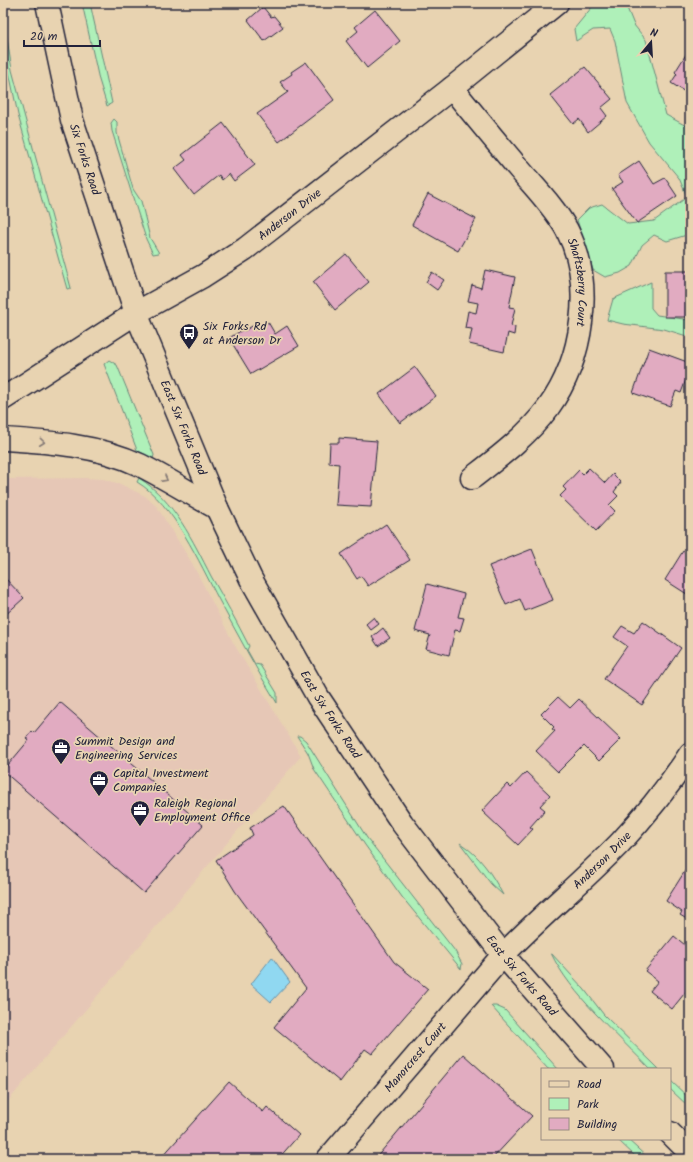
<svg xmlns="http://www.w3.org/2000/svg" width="693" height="1162" viewBox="0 0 693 1162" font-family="Kalam,sans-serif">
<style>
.built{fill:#e6c7b6}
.green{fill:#aff0b9;stroke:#68897a}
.water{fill:#90d8f1;stroke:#648fa8}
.building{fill:#e1abc1;stroke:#22223b}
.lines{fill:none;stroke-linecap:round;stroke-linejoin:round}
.minor-casing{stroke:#22223b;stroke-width:25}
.tertiary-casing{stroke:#22223b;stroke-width:25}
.primary-casing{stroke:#22223b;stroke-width:25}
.minor{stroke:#e8d3b1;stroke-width:22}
.tertiary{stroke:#e8d3b1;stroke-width:22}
.primary{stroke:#e8d3b1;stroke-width:22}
.oneway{stroke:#857a76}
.labels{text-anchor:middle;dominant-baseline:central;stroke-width:3.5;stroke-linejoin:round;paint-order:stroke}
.street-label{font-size:12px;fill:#22223b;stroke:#e8d3b1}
.poi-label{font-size:12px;fill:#22223b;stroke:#e8d3b1;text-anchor:start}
</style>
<rect width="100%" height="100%" fill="#e8d3b1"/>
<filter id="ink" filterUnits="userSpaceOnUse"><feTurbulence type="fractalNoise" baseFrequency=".025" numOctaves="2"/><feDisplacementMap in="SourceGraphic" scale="8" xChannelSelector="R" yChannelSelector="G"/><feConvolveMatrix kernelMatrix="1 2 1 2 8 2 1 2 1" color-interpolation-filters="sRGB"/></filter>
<g filter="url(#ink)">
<!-- built -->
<path class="built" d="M85,478L103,479L120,484L145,496L157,507L192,563L234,644L301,756L3,1107V479Z"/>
<!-- green -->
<path class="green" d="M3,3H5L6,32L12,70L71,288L67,289L18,115L3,43Z
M82,3H90L112,103L107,106L99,80Z
M600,3H625L634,25L646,40L666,115L690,128V234L667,241L654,235L642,245L632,266L620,273L605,277L593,270L577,220L589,208L602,204L628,224L654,221L687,197L679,178L649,142L627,103L615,41L610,29L593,30L576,41L574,29L592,7Z
M114,119L117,122V133L133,189L141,201L150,238L159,253L153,254L146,239L112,131L111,123Z
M651,282V308L657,315L690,320V337L664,329L623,324L607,320L613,299Z
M109,360L117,365L154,455L153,459L137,450L104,364Z
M139,478C174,500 193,541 211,576C224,599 237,622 249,646L247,650L255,664L260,665L277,693V703C256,669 238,635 219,600C199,562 174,504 137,482Z
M297,736H300L306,741L367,838L455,951L462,964L461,969L402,897L365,845L314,769L308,753Z
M460,843C480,856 492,874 503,895L491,884Z
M551,953L584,989L604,1015L659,1069H650C619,1036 570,994 551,953Z
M491,1006H496L505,1010L558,1069H548Z
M670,1080L690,1099V1108L670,1089Z
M617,1139H627L649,1159H638Z"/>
<!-- water -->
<path class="water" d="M272,957L290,982L271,1002L251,984Z"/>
<!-- building -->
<path class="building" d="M263,7L271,17L274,16L283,27L264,41L248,20Z
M375,10L400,41L367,68L346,41L358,31L355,27Z
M690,48V95L671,83L677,74L675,72Z
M306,62L334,100L279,142L257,114L288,92L280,82L292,74L291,72Z
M585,67L612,99L601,108L607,116L588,132L579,119L573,124L550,95Z
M223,123L255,165L234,181L229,174L222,180L219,175L194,195L174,169L186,160L182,155Z
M639,161L654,184L665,178L677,196L637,223L612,189L623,182L618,175Z
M428,194L476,219L458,251L412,225Z
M346,254L369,282L335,310L313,282Z
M485,270L515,277L509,307L515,308L511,326L515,327L514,335L508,333L504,352L469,344L472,329L465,328L468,311L476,313L478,303L468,301L472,285L481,288Z
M665,271H690V317H665Z
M432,272L444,280L437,290L426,282Z
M268,322L275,334L287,326L299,346L251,374L229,338L244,329V331L254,325L256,329Z
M649,348L690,363V369L681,393L676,391L670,406L633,393Z
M415,367L436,396L400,423L379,394Z
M339,438L377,441L371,507L336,505L339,464L329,463L330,443H339Z
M589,468L605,483L613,474L621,482L614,492L618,496L609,505L615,511L596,531L560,496L566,490L563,487L579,470L583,474Z
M386,524L410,560L368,586L361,576L357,579L341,554Z
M532,549L553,600L525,611L520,599L506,605L489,566Z
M690,550V596L665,580L683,551L688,554Z
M3,576L24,598L3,617Z
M427,584L464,594L458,617L464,618L460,631L455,630L449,655L426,649L430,635L415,631Z
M374,617L379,624L371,630L366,624Z
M643,621L681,648L642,705L604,679L627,646L614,637L622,626L634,633Z
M383,628L390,638L378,646L372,637Z
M558,697L570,708L579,699L621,739L599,761L584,746L558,772L536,751L555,731L552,729L554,727L541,714Z
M60,702L203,825L144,893L3,771L29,740L26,738L32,731L34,733Z
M526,772L550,795L540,806L545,810L530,827L533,829L518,845L482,811L507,784L511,788Z
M284,806L394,962L428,989L372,1054L365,1049L340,1082L274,1027L306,988L235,891L216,860L253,835L250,828Z
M690,863V921L680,915L682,912L666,901Z
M674,936L690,949V991L688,989L672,1009L650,991L658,981L645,971Z
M463,1054L532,1116L492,1159H375Z
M229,1082L263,1112L267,1107L299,1135L278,1159H160Z"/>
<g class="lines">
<!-- minor casing -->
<g class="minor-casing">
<g id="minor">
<path id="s1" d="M452,88C475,116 497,143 520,170C536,189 555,208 567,230C595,284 583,360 548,408C527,436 499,457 472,478"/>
<path id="s2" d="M136,313L203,276L245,249L452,88L557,3"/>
<path id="s3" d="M328,1159L503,955C541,916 582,882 620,843C646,815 669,786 690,754"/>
</g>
</g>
<!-- tertiary casing -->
<g class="tertiary-casing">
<path id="tertiary" d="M3,399L136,313
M3,439C49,442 98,445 140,465C166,478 191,494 217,508"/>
</g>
<!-- primary casing -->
<g class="primary-casing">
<g id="primary">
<path id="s4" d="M47,3L72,120L136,313L217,508L251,579L318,697L402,823L503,955L603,1069"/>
<path d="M670,1133L690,1153"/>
</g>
</g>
<!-- minor -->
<use href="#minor" class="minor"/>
<!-- tertiary -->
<use href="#tertiary" class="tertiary"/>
<!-- primary -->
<use href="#primary" class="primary"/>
</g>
<!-- one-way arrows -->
<defs><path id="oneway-chevron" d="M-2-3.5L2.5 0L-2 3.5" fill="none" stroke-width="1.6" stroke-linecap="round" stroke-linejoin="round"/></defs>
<g class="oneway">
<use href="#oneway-chevron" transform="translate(42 442) rotate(6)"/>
<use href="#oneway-chevron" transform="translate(165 479) rotate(29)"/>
</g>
</g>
<!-- icons -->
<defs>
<g id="bus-pin" transform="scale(1)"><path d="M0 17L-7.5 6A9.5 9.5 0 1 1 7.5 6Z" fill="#22223b" stroke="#e8d3b1"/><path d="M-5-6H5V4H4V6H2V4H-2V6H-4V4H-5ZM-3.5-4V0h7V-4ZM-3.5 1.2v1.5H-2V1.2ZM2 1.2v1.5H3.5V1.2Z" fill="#fff"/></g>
<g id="office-pin" transform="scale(1)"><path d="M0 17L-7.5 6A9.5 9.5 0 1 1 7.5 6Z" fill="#22223b" stroke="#e8d3b1"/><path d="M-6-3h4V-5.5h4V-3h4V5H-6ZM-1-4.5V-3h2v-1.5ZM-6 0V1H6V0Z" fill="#fff"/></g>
</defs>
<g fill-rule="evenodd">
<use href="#bus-pin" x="189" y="333"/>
<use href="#office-pin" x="61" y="748"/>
<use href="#office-pin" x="99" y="780"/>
<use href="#office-pin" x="140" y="810"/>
</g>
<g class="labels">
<!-- street labels -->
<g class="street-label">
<text stroke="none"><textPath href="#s4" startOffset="161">Six Forks Road</textPath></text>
<text stroke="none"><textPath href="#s2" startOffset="183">Anderson Drive</textPath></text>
<text stroke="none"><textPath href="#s1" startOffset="237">Shaftsberry Court</textPath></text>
<text stroke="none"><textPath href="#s4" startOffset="447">East Six Forks Road</textPath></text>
<text stroke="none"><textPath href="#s4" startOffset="770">East Six Forks Road</textPath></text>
<text stroke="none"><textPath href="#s3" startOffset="406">Anderson Drive</textPath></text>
<text stroke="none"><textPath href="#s4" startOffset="1094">East Six Forks Road</textPath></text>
<text stroke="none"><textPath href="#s3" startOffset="134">Manorcrest Court</textPath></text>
</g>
<!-- poi labels -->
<g class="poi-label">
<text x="203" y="326">Six Forks Rd<tspan x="203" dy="14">at Anderson Dr</tspan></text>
<text x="75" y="741">Summit Design and<tspan x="75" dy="14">Engineering Services</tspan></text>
<text x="113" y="773">Capital Investment<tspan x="113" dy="14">Companies</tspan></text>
<text x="154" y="803">Raleigh Regional<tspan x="154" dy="14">Employment Office</tspan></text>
</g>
</g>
<!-- margin -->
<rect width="693" height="1162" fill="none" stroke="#e8d3b1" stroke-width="16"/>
<rect x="8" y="8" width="677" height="1146" fill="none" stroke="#22223b" stroke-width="1.5" filter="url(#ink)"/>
<!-- legend -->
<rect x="541" y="1068" width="130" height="72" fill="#e8d3b1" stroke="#998c82"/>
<rect x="549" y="1081" width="20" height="6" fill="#e8d3b1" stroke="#998c82"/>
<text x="577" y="1088" font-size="12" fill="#22223b">Road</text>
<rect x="549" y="1098" width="20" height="12" fill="#aff0b9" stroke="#998c82"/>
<text x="577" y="1108" font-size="12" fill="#22223b">Park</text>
<rect x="549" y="1118" width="20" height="12" fill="#e1abc1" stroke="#998c82"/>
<text x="577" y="1128" font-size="12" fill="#22223b">Building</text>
<!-- north arrow -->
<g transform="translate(651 42) rotate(18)" stroke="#e8d3b1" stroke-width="3" paint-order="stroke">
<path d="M0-3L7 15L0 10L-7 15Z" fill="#22223b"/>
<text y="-6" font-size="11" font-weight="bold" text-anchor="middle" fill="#22223b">N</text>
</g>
<!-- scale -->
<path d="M24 40v6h76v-6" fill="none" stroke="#22223b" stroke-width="2"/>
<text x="30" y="40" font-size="12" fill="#22223b" stroke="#e8d3b1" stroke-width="3" paint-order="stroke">20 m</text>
</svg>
